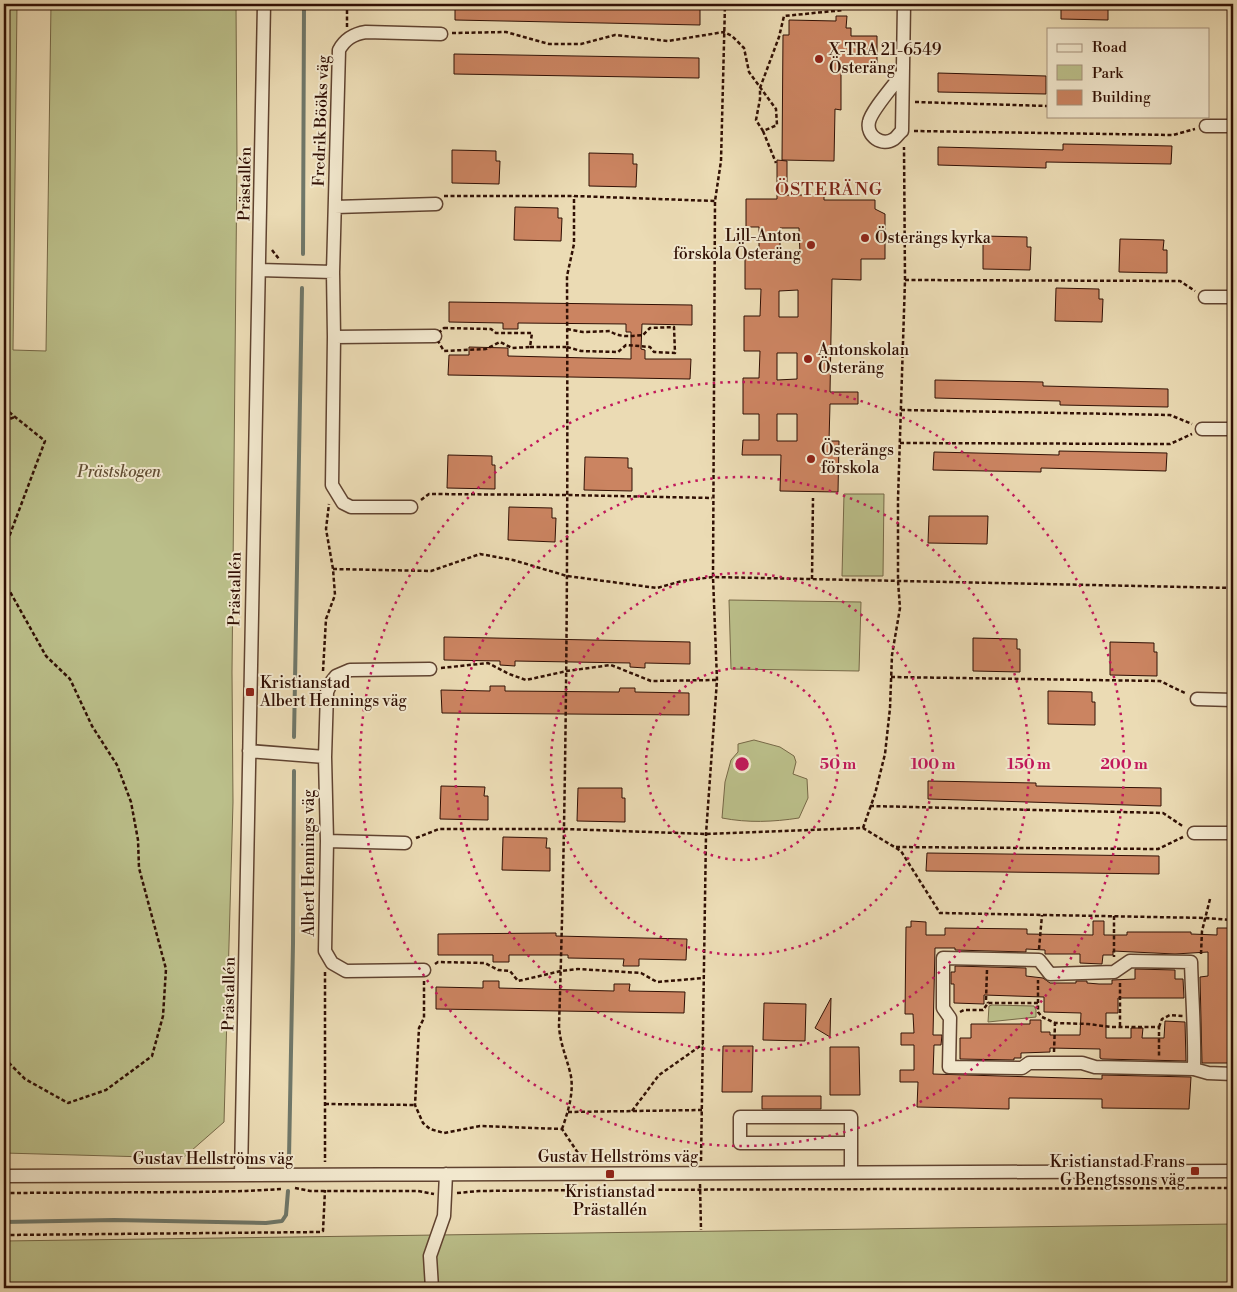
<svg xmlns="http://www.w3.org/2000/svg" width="1237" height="1292" viewBox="0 0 1237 1292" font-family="'Libre Bodoni',serif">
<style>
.green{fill:#bbbf8a;stroke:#766847}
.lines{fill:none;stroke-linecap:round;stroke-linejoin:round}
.stream{stroke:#6f7769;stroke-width:4}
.building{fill:#cb8461;stroke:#311004;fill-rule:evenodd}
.minor-casing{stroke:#604330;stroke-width:15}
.path{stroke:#311004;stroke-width:2.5;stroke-dasharray:4 2.5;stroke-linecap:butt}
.minor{stroke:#f2e8ce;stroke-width:12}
.ring{fill:none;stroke:#c2185b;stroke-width:2.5;stroke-dasharray:2.5 5}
.poi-dot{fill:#8f2418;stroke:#f2e8ce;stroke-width:2}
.labels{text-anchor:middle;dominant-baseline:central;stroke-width:4;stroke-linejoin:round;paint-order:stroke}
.poi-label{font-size:16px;fill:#311004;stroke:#f2e8ce;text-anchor:start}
.street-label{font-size:16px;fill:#311004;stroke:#f2e8ce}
.park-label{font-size:16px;font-style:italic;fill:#614d33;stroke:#f2e8ce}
.neighbourhood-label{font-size:18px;letter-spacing:1px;fill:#7a1f14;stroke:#f2e8ce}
.centre{fill:#c2185b;stroke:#f2e8ce;stroke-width:2.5}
.ring-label{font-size:15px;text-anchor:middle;font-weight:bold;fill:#c2185b;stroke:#f2e8ce;stroke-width:4;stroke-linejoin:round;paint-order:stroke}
</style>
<rect width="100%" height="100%" fill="#ebdbb4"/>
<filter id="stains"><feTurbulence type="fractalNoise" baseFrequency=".004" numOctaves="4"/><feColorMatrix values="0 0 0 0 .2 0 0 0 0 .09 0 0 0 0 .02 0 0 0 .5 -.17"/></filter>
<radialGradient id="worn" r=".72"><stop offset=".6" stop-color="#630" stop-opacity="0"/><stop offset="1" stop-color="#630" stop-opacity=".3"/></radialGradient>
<!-- green -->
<path class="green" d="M4,4H17L13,350L46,351L51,4H236L237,160L232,672L233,802L224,1122L183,1158L4,1153Z
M844,494H884L883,576H842Z
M729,600L861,602L859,671L731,669Z
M754,740L780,747L794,756L796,762L793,774L807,779L808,798L799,818C773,822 748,823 722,818L725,782L731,760L738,752V744Z
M992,1005L1034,1006L1036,1010V1017L988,1022L989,1006Z
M1233,1224V1288H4V1241Z"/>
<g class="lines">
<!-- stream -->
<path class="stream" d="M303,254L304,4
M294,737L302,288
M289,1158L293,944L294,771
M4,1222L114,1220L266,1223L282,1221L286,1215L288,1191"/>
</g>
<!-- building -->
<path class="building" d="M455,4L700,5V25L455,20Z
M1061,4H1108V20L1061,19Z
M836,16H847L846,28H851V36H877V69L841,68V110L835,109L834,161L782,160L783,35H789V20L836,21Z
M454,54L699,58V78L454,74Z
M938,73L1046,76V94L938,92Z
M1063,144L1172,146L1171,164L1046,162V168L938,165V147L1063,150Z
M452,150L496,151V161H500L499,184L452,183Z
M589,153L633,154V164H637L636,187L589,186Z
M777,160L787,161V195H824V200H875V209L885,214V259H861V280L832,279L830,392H858V404H830L829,441H839L838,492L780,491L781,455H742L743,440H759V414H743V378H759L760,351H744V316H760L761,289H745V254H759V227H746V199H777ZM780,228H799L800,255H780ZM798,290V317H779V291ZM777,353H797V379L777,380ZM777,414H797V441H777Z
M515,207L558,208V218H562L561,241L514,240Z
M983,236L1027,237V247H1031L1030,270L983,269Z
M1120,239L1164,240L1163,250H1167V273L1119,272Z
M1056,288L1099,289V299H1103L1102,322L1055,321Z
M449,302L692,305V325L642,324L641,349L645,350V359H691L690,379L448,375L449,355H469V347L508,348V356L631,359V332H626V324L518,323V329H503V323L449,322Z
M935,380L1043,382V386L1168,389V407L1060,405V401L935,398Z
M1059,451L1167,453L1166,471L1041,468V472L933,470L934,452L1059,455Z
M448,455L492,456V465H495V489L447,488Z
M585,457L628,458V468H632V491L584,490Z
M509,507L552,508V518H556L555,542L508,540Z
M929,516H988L987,544L928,543Z
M444,637L690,642V664L645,663V668L630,667V663L515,661V666L500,665V661L444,660Z
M973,638L1017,639V649H1020V672L973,671Z
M1110,642L1154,643V652H1157V676L1110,675Z
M490,686H505V691L619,692L620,688H635V692L689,693V715L442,713L441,690L490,691Z
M1048,691L1092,692V702H1095V725L1048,724Z
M928,781L1036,783V786L1161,788V806L928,799Z
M441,786L485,787L484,796H488V820L440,819Z
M578,788H622V798H625V822L577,821Z
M503,837L547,838L546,848H550V871L502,870Z
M927,853L1159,856V874L926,871Z
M911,921L926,922V935H945V928L1027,929V934L1093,935V921H1104V935H1127V932H1191V934L1217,935V928H1232V933H1233V1063H1202L1200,977L1208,976V952L1175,954L1113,951V955H1103L1102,964L1080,963V954H1045V950L1026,949V952L955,950V948H935L933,1035H942L941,1045H934L933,1074L1102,1079V1075L1191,1077L1189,1109L1102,1108V1099L1009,1098V1109L917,1107L918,1082H900V1070H914V1045H901V1033H914L913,1014H905L906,927H911Z
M556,933V936L687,939L686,960L639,959V966H623L624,959L568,958V955H509V962H493V955H438V934Z
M955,966L1026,968V976L1043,978L1050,983H1076V981H1087V983L1099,984H1112V980L1135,979V969L1175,970V979H1183L1184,998H1118V1013H1106V1038H1131V1028H1143L1142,1038H1164L1165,1021L1185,1022L1186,1061L1102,1059L1100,1058V1049L1050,1048V1052L1021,1053V1058H1014V1060L960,1059V1038H971V1024H1030V1020H1041V1032H1050V1035H1080L1081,1013L1044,1012V997L984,995V1004L954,1003V984H951V972H955Z
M483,981H499V988L614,991V984H630L629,991L685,992L684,1013L436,1009V987L483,988Z
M831,998L830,1037L815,1028Z
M764,1003L806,1004L805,1041L763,1040Z
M723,1046H753L752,1092H722Z
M830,1047H859L860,1095H830Z
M762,1096H821V1109H762Z"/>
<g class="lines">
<!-- minor casing -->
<g class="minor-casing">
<path id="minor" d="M902,74C894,85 871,111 869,122C866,136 882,147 894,139C897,137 899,133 902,131L904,4
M1206,126H1233
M335,207L436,204
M259,270L333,272
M1205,297H1233
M334,337L435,336
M1202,429H1233
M411,507H351L343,503L332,485L334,337L333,272L339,50C345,39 353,34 366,32L441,34
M1197,699L1233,700
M249,751L325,757
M1194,833H1233
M327,841L405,843
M424,970L346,971L332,963L325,951L327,841L325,757L327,692L332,681L336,676L350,670L430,669
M1194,1069C1195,1033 1192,998 1191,962L1130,961L1114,972L1050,974L1039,960L943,958V1008L950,1018L949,1067L1022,1068L1029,1063H1082L1095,1067L1194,1069L1208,1073L1233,1074
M851,1143H740V1117H851V1172
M241,1175L264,4
M4,1176L1233,1171
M432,1288L430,1256L444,1216L446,1174"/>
</g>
<!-- path -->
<path class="path" d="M347,27V4
M452,33L506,32L549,44H581L615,35L668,41L724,32L732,36L744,48L749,72L776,109L777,125L763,131L756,120L760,99V88L779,37L784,16L844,10
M915,102L1048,106
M763,131L776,163
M914,131L1173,135L1195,129
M444,196H574L715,201
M272,250L279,259
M905,280L1180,281L1195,291
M444,328L491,329L496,333H532L530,347L512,348L500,342L486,349L444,351L435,336Z
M530,347H567
M567,347L581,351L618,352L626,345L650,347L654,352L675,353L674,327L650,328L643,335C632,336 619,338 610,331L583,332L567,329
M4,408L45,441L6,545L4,560
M901,410L1170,415L1192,424
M4,421L15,417
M900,443L1170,444L1192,434
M421,500L429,494L567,495L712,498
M333,569L431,571L480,554L513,560L567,576L657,588L682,581L713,577L1233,588
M812,579L813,498
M4,581L46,656L70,679L92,726L117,765L131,802L138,840L139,868L166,969L163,1016L152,1056L106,1090L68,1103L25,1079L4,1058
M441,668L488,663L509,674L526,680L567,671L611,665L651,681L717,680
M323,671L326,619L335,595L333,569L326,529L329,504
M891,677L1160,681L1187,694
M870,806L1163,813L1184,827
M863,828L875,794L885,754L890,708L892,655L900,608L898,581V499L905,280L904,147
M416,838L439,829H565L706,834L863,828L901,851L940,913L1206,918L1233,920
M896,847L1158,849L1183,837
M1114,916V957
M1039,949L1042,915
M1201,954L1202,931L1210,899
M435,964L438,962L485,963L498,970L510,971L518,981L561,971L578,969L641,973L657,982L704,978
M987,970L986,1000L988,1003
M325,972V1162
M424,981V1018L419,1028L415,1105L423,1123L430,1129L444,1133L480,1126L562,1129L584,1162
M1120,983V1027
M1038,1003V980
M960,1012L964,1010H983L988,1003H1038V1012L1042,1017L1055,1023L1088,1024L1111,1027H1159V1056
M1159,1027L1162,1019L1170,1015L1183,1016
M1054,1052L1055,1023
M325,1104L415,1105
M632,1111L659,1075L703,1044
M568,1112L702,1110
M562,1129C568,1112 575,1090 570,1072C566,1056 560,1043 559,1026C567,776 568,526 567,276L574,244V196
M701,1161L706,834L717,680L713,577L715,201L721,161L725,4
M700,1184L701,1230
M295,1188L310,1191H418L434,1194
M4,1193L193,1192L246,1191L282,1189
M457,1193L479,1191L585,1190L1233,1188
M4,1235L321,1232L323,1231L325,1190"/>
<!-- minor -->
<use href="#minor" class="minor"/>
</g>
<!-- distance rings -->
<g class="ring">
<circle cx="742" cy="764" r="96"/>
<circle cx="742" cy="764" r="191"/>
<circle cx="742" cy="764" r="287"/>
<circle cx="742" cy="764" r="382"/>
</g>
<!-- markers -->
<g class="poi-dot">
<circle cx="819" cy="59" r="5"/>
<circle cx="865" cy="238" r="5"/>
<circle cx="811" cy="245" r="5"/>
<circle cx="808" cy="359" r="5"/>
<circle cx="811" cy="459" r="5"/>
<rect x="245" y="687" width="10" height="10" rx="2.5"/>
<rect x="1190" y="1166" width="10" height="10" rx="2.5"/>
<rect x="605" y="1169" width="10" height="10" rx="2.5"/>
</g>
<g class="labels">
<!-- poi labels -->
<g class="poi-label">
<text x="829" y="50">X-TRA 21-6549<tspan x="829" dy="18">Österäng</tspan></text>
<text x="801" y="236" text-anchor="end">Lill-Anton<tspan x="801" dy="18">förskola Österäng</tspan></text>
<text x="875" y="238">Österängs kyrka</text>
<text x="818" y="350">Antonskolan<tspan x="818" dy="18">Österäng</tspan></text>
<text x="821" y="450">Österängs<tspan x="821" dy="18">förskola</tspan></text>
<text x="260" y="683">Kristianstad<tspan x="260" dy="18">Albert Hennings väg</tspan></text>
<text x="1185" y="1162" text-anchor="end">Kristianstad Frans<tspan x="1185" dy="18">G Bengtssons väg</tspan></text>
<text x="610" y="1192" text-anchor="middle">Kristianstad<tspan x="610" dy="18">Prästallén</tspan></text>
</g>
<!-- street labels -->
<g class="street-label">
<text transform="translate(321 121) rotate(-88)">Fredrik Bööks väg</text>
<text transform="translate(245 184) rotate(-89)">Prästallén</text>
<text transform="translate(235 589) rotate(-89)">Prästallén</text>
<text transform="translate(309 863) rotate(-90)">Albert Hennings väg</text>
<text transform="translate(229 994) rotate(-89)">Prästallén</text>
<text x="618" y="1157">Gustav Hellströms väg</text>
<text x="213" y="1159">Gustav Hellströms väg</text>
</g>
<!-- park labels -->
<g class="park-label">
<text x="119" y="472">Prästskogen</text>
</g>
<!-- neighbourhood labels -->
<g class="neighbourhood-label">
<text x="829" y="189">ÖSTERÄNG</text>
</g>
</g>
<circle cx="742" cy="764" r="8" class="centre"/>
<g class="ring-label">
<text x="838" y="769">50 m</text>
<text x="933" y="769">100 m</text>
<text x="1029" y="769">150 m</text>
<text x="1124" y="769">200 m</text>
</g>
<!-- margin -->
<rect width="1237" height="1292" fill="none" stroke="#ebdbb4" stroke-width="20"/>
<rect x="5" y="5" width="1227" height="1282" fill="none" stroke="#311004" stroke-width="2.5"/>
<rect x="10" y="10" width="1217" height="1272" fill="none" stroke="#311004"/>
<!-- legend -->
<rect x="1047" y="28" width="162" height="90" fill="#f2e8ce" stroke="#a5927d"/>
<rect x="1057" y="44" width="25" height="8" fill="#f2e8ce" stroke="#a5927d"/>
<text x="1092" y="52" font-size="15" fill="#311004">Road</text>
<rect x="1057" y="65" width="25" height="15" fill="#bbbf8a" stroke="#a5927d"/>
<text x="1092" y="78" font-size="15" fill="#311004">Park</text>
<rect x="1057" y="90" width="25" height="15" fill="#cb8461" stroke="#a5927d"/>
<text x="1092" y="102" font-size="15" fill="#311004">Building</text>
<rect width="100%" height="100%" filter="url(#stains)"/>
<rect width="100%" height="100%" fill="url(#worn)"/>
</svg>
